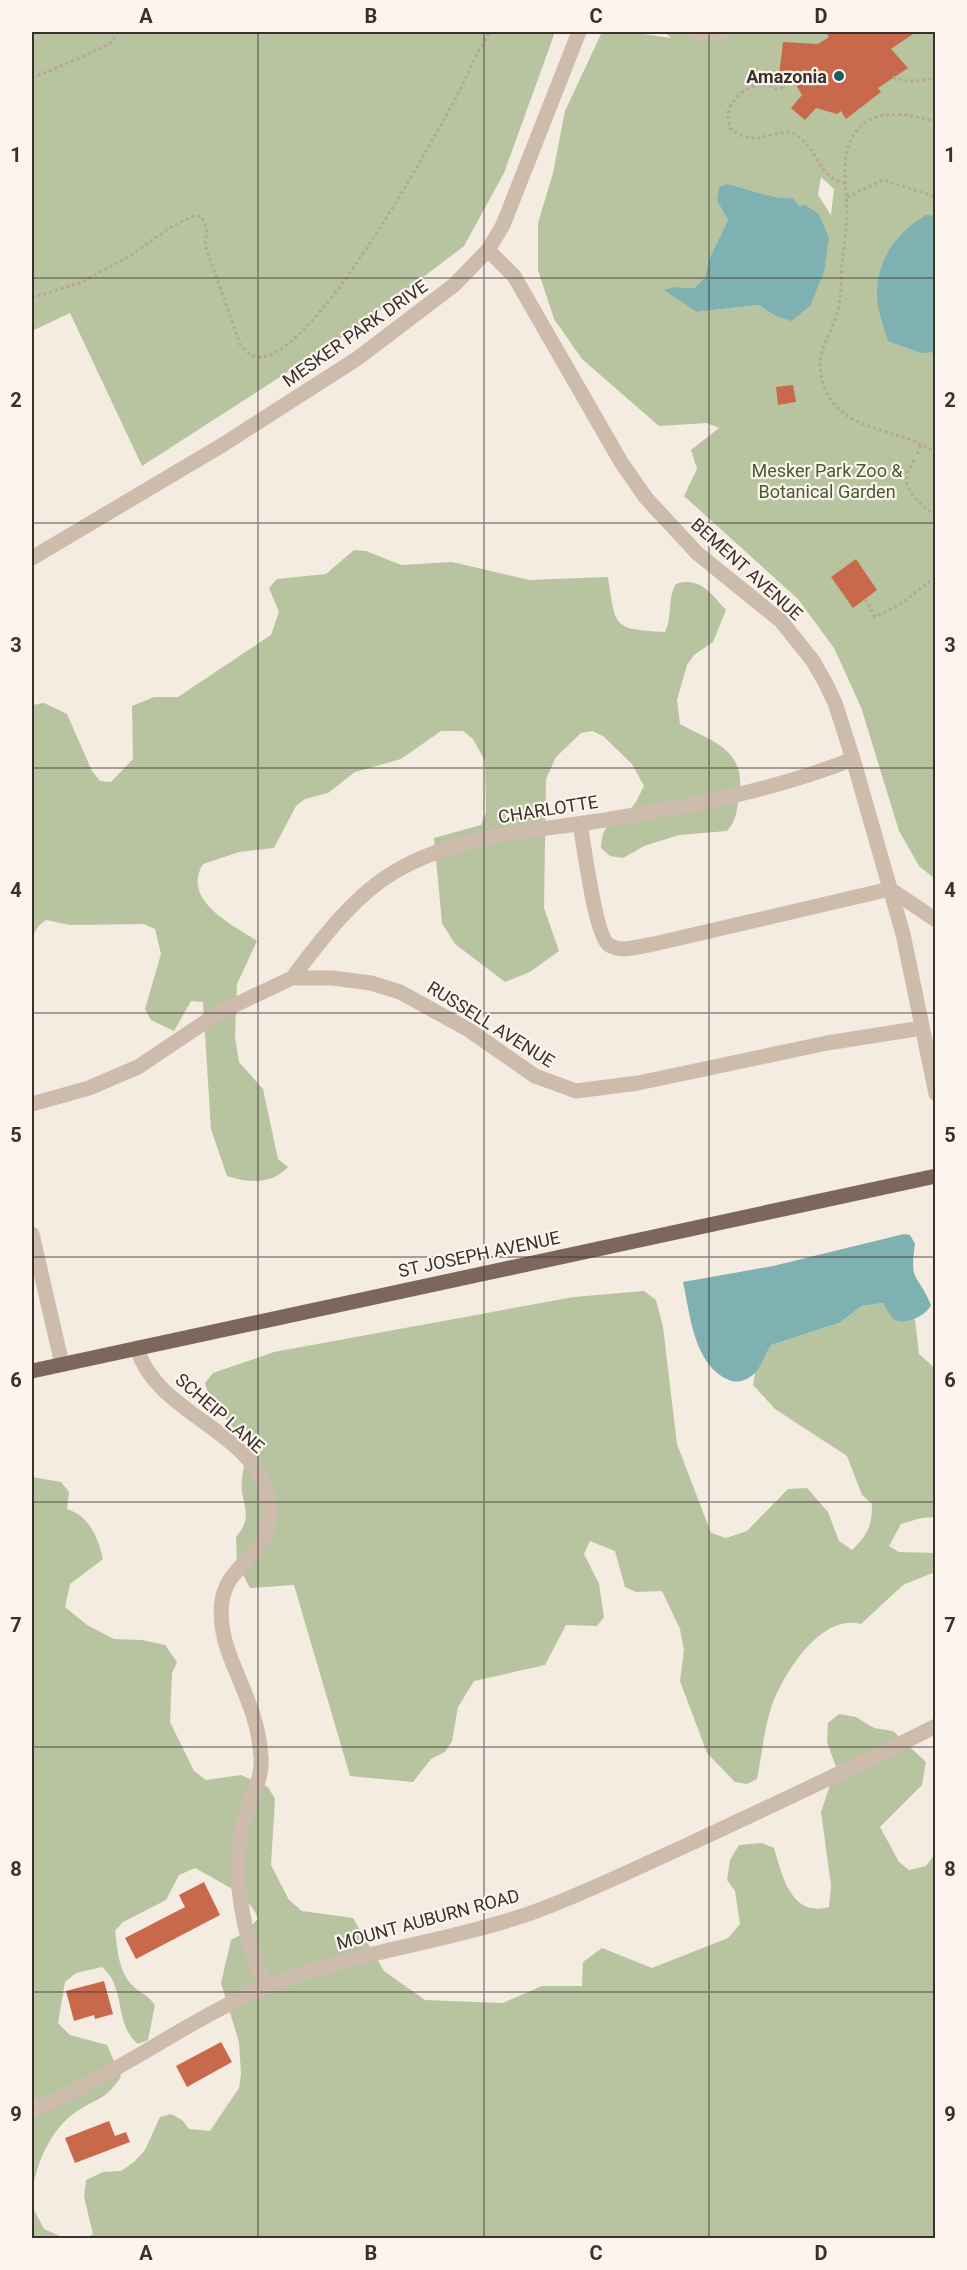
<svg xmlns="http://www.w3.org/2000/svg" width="967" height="2270" viewBox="0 0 967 2270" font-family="Roboto,sans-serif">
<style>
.green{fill:#b8c4a0;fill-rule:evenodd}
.water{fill:#7fb0b2}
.building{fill:#c8694b}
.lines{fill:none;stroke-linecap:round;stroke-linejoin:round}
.path{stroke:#b9a596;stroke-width:3;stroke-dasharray:3 3;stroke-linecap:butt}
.minor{stroke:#cdbbac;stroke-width:15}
.major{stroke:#7d675c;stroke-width:15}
.grid{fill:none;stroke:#3b302b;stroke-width:1.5;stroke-opacity:0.55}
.poi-dot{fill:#1f5a5e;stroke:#fbf5ee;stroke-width:2}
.labels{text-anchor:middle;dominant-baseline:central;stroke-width:4.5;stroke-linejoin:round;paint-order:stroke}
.poi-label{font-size:18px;font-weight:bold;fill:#3b302b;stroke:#fbf5ee;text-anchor:end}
.street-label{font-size:18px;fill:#3b302b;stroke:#fbf5ee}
.park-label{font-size:18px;fill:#4a5a2e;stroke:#fbf5ee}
.neatline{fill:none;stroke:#3b302b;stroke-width:2}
.grid-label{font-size:20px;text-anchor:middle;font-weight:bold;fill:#3b302b}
</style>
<rect width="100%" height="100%" fill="#f4ebe1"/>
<!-- green -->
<path class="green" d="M32,32H555L504,173L464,246L359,326L142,466L70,313L32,331Z
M602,32H630L671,38L665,32H935V879L919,866L899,831L861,707L834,648L798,599L684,496L697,469L691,450L719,428L707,423L659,426L582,359L554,319L538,270V223L553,173L565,111ZM821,177L834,189L831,215L818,195ZM729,184C746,189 776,200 793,198L799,207L776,316L758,305L697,312L676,287L694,288L705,278L709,259L728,220L717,201Z
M354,550L366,551L401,565L452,562L529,580L608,577C616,628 612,629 665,632C673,615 667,599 676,584C700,576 711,594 726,610L713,642L694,655L687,665L677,700L680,724C715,743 747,750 739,797C737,811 736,821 727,831L679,835L644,846L623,858L610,856L601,848C602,819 616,825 632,807C637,802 640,793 644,786L632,764L603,736L592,731L581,733L556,757L546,779L544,908L559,951L530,972L505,982L455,944L442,923L434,838L481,825L486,813L485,761L473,739L463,731H441L401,759L355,772L328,793L305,799L296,806L274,848L239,852L203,864C181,900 231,924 257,941L237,984L235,1037L239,1062L263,1089L278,1159L288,1167C271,1185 249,1183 227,1176L211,1129L203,1002L191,1001L174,1031L151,1020L145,1009L161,954L155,929L144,924L70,925L46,920C27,932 35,946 32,965V705L44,703L67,714L92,771L100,781L111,782L133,759L132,706L154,697H178L271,635L279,612L269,588L277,579L326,574Z
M644,1291L656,1300L663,1327L677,1444L711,1533L726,1538L747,1531L788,1489L807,1488L828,1512L839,1541L852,1550C868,1535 872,1525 872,1504L862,1495L847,1456L775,1409L753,1385L755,1373L771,1345L839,1323L862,1306L883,1303L897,1321L915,1319L919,1354L936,1369L935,1517L921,1518L901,1524L889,1546L899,1552L935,1553V1572L903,1585L861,1624C821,1613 784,1673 772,1705C764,1728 762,1755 757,1779L747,1784L735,1782L707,1753L680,1681L684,1650L680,1629L662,1591L636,1592L625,1587L615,1551L590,1541L584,1554L599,1584L604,1617L597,1626L566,1625L545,1665L474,1681L458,1707L452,1741L445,1752L431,1759L413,1782L350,1776L294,1585L250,1588L237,1563L236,1537C256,1514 239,1504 242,1480C244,1461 249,1448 246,1429H234L210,1399L205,1383L213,1373L274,1352L574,1297Z
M32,1477L61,1482L69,1492L67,1509C89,1516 98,1537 103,1559L70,1584L65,1607L87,1625L114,1639L142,1640L165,1645L177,1662L172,1673L170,1722L194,1771L206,1780L241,1775L268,1787L275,1799L271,1865L289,1900L302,1911L353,1918L384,1971L425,2000L503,2003L542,1986H582L583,1962L602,1948L652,1968L728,1938L740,1924L735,1891L727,1880L730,1860L739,1845L762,1843L774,1848C782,1875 791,1918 829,1907L831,1885L821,1812L836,1767L827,1742L828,1723L839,1714L856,1717L874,1728L893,1731L926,1762L922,1785L880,1827L899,1862L909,1870L926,1866L935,1854V2238H85L93,2234L84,2197L86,2180L103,2172L121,2171L134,2162L145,2150L160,2117L171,2114L182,2120L189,2129L210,2131L239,2088L241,2074L239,2042L221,1983L231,1940L244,1933L258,1919C250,1894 217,1881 195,1868L179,1875L166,1900L123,1922L115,1931C118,1951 118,1971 133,1986C142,1995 145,1992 155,2005L148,2040L138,2044C114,2025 126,1986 102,1967L76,1973L65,1982L58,2023L70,2035L107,2045L121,2077C104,2100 104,2095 82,2108C52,2125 36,2162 32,2194Z
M32,2206L44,2229L64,2238H32Z"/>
<!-- water -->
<path class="water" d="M728,184C747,189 776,200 793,198L799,206L805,205L819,214L829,238L824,272L810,306L791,321L776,316L758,305L697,312L664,290L676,287L694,288L705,278L709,259L728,220L717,201L719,187Z
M926,215L935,216L936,352L921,353L888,341C884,327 877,309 877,295C877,259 896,233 926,215Z
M904,1234L910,1235L915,1244C909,1284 918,1273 931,1305C926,1316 906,1325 895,1320C890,1317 886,1308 883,1303L862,1306L839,1323L771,1345C766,1353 761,1366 755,1373C748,1380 737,1384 729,1380C694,1366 690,1314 683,1282L773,1266Z"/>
<!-- building -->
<path class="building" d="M826,32H916L891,49L908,68L878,88L881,92L846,119L841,111L837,114L816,108L805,120L791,108L802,95L792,78L779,75L783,42L818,44L829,37Z
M793,385L796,402L778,405L776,387Z
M856,559L877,590L853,608L831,577Z
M204,1882L220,1915L136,1959L125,1938L185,1907L179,1895Z
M104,1981L113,2014L95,2019L94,2015L74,2021L66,1991Z
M221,2042L232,2062L187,2087L176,2066Z
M109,2121L115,2136L126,2132L130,2142L75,2163L65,2138Z"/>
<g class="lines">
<!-- path -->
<path class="path" d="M32,77C37,77 103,48 110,43C114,40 115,36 117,32
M787,77L785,87L776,89C759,77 732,93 728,114C728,118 729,124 730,128C755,148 764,132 791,132C821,148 815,176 844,183
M893,77C916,85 914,79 936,79
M936,123C913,113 877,108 858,129C837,152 848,190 847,217C846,232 844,248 842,263C841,279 842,298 837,313C828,343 811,356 826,391C840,424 882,429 911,440C919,443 927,448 936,452
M847,197L883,180L936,197
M32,298L82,282L128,257L174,225L193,216L202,217L207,229L205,245L240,344C246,351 253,359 263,357C319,347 423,157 452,105C466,81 475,54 490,32
M917,454L921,446
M914,460C912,465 906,472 906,478C906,491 921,505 931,512L936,511
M865,599L875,617L899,605L936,577"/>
<!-- minor -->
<path class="minor" d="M697,32H722
M488,250L514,276L621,462L646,498L697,553L781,621L813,661L825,682L835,703L853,759L903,934L936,1094
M32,558L224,444L358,358L454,285L488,250L503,225L579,32
M580,824C584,844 595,936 609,945C622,953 640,946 654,944L890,889L936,920
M292,978C321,940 354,895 396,871C461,833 540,831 611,819C694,805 775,790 853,759
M32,1104L89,1088L138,1067L220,1012L292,978H332L371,983L400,992L469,1030L535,1076L576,1091L638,1083L827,1043L922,1028
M32,1234L62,1364
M137,1348C156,1415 255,1430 268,1498C279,1555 228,1559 222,1601C217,1638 236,1668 248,1701C255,1718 260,1739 261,1758C263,1781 248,1802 243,1823C230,1874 244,1940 266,1987
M32,2110C115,2077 186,2020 268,1986C353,1952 444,1943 531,1913C584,1894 634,1869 685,1846C769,1807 853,1768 936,1726"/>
<!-- major -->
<path class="major" d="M32,1371L936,1176"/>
</g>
<!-- grid -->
<path class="grid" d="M258,32V2238M484,32V2238M709,32V2238M32,278H936M32,523H936M32,768H936M32,1013H936M32,1257H936M32,1502H936M32,1747H936M32,1992H936"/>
<!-- markers -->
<circle class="poi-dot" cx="839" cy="76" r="6"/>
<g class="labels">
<!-- poi labels -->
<g class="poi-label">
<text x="827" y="76">Amazonia</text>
</g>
<!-- street labels -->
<g class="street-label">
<text transform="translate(355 333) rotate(-35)">MESKER PARK DRIVE</text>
<text transform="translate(747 569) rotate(42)">BEMENT AVENUE</text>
<text transform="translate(548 809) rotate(-9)">CHARLOTTE</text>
<text transform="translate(491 1024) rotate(32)">RUSSELL AVENUE</text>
<text transform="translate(479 1254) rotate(-12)">ST JOSEPH AVENUE</text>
<text transform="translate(220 1413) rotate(41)">SCHEIP LANE</text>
<text transform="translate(428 1919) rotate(-15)">MOUNT AUBURN ROAD</text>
</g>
<!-- park labels -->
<g class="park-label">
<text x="827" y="470">Mesker Park Zoo &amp;<tspan x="827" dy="21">Botanical Garden</tspan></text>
</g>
</g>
<!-- border -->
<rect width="967" height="2270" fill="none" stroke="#fbf5ee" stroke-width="66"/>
<rect x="33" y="33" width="901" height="2204" class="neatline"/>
<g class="grid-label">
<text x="146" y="23">A</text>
<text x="371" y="23">B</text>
<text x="596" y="23">C</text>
<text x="821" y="23">D</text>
<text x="16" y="162">1</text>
<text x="950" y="162">1</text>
<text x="16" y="407">2</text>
<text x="950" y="407">2</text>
<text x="16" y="652">3</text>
<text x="950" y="652">3</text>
<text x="16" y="897">4</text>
<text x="950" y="897">4</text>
<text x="16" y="1142">5</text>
<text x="950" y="1142">5</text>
<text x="16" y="1387">6</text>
<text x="950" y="1387">6</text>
<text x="16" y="1632">7</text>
<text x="950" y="1632">7</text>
<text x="16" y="1876">8</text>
<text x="950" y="1876">8</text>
<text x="16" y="2121">9</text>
<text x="950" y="2121">9</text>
<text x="146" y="2260">A</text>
<text x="371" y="2260">B</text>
<text x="596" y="2260">C</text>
<text x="821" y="2260">D</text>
</g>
</svg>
